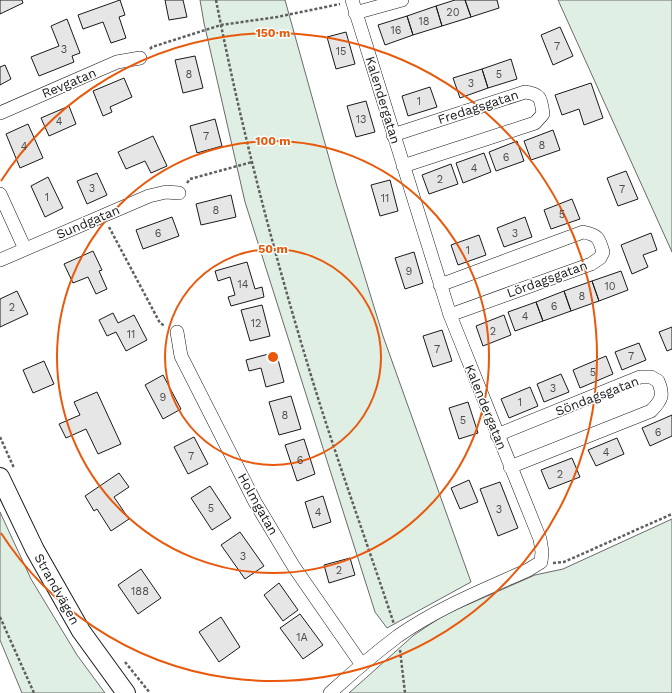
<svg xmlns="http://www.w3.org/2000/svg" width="672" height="693" viewBox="0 0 672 693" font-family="'Work Sans',sans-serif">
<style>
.green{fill:#e0efe3;stroke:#6a6a6a}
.building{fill:#e6e6e6;stroke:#1a1a1a}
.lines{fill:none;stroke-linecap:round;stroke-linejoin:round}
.street-casing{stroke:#1a1a1a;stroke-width:14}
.secondary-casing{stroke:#1a1a1a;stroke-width:20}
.path{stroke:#5f5f5f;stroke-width:2.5;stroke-dasharray:3 2;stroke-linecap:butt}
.street{stroke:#fff;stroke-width:13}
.secondary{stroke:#fff;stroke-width:18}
.ring{fill:none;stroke:#e8590c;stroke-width:2}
.labels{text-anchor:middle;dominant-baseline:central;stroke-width:3;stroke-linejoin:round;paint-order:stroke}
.number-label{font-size:11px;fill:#4d4d4d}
.street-label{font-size:13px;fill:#1a1a1a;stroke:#fff}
.centre{fill:#e8590c;stroke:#fff;stroke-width:2}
.ring-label{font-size:12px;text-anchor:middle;font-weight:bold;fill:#e8590c;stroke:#fff;stroke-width:3;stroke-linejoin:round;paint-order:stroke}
</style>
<rect width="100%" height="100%" fill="#fff"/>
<!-- green -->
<path class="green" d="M200,0H285L336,183L383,336L471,582L387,628L375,612L245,202L204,23Z
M558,0H672V252Z
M0,512L31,579L77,655L105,693H22L0,640Z
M672,519V693H349L414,635L444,615L535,575L563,569Z"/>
<!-- building -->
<path class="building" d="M0,0H22L23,3L0,14Z
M120,0L125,15L119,17L126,38L111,43L103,22L83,29L78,15Z
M165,0H183L187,17L169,20Z
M455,0H465L471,17L442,26L436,6Z
M465,0H497L499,8L471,17Z
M436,6L442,26L413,35L407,16Z
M407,16L413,35L385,45L378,25Z
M67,19L80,53L72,56L74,62L39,76L31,57L59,46L51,26Z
M560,27L573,56L553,65L541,35Z
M346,32L355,64L336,69L327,37Z
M195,56L203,88L183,93L175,60Z
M511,59L517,79L488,88L482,69Z
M5,65L11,79L0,85V67Z
M482,69L488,88L460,98L453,78Z
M124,78L132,97L110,107L112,112L103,116L93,91Z
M591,83L603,118L584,125L579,109L562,115L555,95Z
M430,87L437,107L408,116L402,96Z
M366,101L375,132L356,137L347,106Z
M69,106L76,124L49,136L41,118Z
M215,119L222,146L197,153L190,126Z
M28,124L43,158L20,168L6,134Z
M553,130L560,150L531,160L524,141Z
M153,136L167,166L151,173L145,161L126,169L118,152Z
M517,141L524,161L496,171L489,152Z
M484,153L491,172L463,183L456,163Z
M451,164L458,184L429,194L422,175Z
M626,171L638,199L618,206L607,178Z
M97,173L107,195L87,204L77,181Z
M48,177L63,208L45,217L31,186Z
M390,180L398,211L380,216L371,185Z
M231,195L236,217L201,225L196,204Z
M572,199L580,219L551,229L544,210Z
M172,217L179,236L143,249L136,230Z
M525,217L532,237L504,247L497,228Z
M651,233L657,250L643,255L648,267L632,274L621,245Z
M479,235L486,255L458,265L451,245Z
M93,251L102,270L99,271L107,289L96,294L88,277L73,283L64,264Z
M414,252L423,283L405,289L395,258Z
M247,262L255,289L262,287L264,297L231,306L228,297L235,295L230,277L218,281L215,271Z
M621,271L628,290L599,301L592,281Z
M592,281L599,301L571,311L564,291Z
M17,291L28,314L0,327V299Z
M564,291L571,311L543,321L536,302Z
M536,302L543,321L515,331L508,312Z
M262,305L270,336L250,341L241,310Z
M113,313L118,323L134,315L147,340L126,351L116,332L107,336L99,320Z
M504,315L511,335L483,346L476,326Z
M672,327V349L667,351L659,332Z
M442,330L452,361L433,367L423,336Z
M639,343L646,360L622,370L615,352Z
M276,352L284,382L266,387L261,368L249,371L246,360Z
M606,356L613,374L580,388L573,370Z
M44,361L54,384L33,393L23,370Z
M561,374L569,392L544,402L537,384Z
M163,375L181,409L163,419L145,385Z
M530,387L538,406L509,418L501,399Z
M97,392L121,444L98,454L86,429L66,438L59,424L80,415L74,402Z
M291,396L301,429L279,435L269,402Z
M468,402L478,433L459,439L449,408Z
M672,415V436L650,446L642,428Z
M194,437L208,464L188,474L174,447Z
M617,438L624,454L596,466L588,450Z
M304,439L315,474L297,481L285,445Z
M572,458L580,477L549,489L541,470Z
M119,473L129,487L114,497L129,519L111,531L97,509L94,511L85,496Z
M469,480L478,502L460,509L451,488Z
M500,482L518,528L498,536L480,489Z
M210,486L231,518L212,530L191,498Z
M323,496L331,522L313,528L305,502Z
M240,532L264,566L245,579L221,545Z
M350,558L355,575L329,583L324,565Z
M141,569L161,598L138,614L118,585Z
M279,583L298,610L283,621L264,595Z
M300,614L323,645L303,659L280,628Z
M221,617L240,647L219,662L199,632Z"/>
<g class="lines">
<!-- street casing -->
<g class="street-casing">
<path id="street" d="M355,13L402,0
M0,113L117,62L140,58
M393,135L525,92C541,94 541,99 543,114L535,123L403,166
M0,194L25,249
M0,260L149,196L166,192L179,193
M440,285L583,232C598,235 599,238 603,252L600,258L591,264L450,315
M177,332L181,356L255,502L294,567L362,665
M497,435L640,377H651L658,381C664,395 662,400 651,411L510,467
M330,693C352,673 374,654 398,636C438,608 483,590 528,570L541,562L542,552L540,539L450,315L352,0"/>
</g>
<!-- secondary casing -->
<g class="secondary-casing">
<path id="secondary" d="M0,477L35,550L81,631L126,693"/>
</g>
<!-- path -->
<path class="path" d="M216,0C241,128 275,258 313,382C338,463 367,543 394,624
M150,49L152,47L221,25L277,17L340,4
M187,183L190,179L252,162
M109,227L160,323L165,326
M0,437L14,468
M553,563L564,562L672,514
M0,617L34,693
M400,650L405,693
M125,662L150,693"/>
<!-- street -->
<use href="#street" class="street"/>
<!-- secondary -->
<use href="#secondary" class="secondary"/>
</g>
<!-- distance rings -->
<g class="ring">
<circle cx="273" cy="357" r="108"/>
<circle cx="273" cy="357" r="216"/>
<path d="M1 181A324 324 0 1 1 1 533"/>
</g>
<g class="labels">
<!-- number labels -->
<g class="number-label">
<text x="453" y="12">20</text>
<text x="424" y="21">18</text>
<text x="396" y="30">16</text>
<text x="557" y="46">7</text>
<text x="64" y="49">3</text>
<text x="341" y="51">15</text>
<text x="189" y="74">8</text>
<text x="499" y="74">5</text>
<text x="471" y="83">3</text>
<text x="419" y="101">1</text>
<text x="361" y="119">13</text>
<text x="59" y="121">4</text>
<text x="206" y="136">7</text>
<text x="542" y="145">8</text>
<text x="24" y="146">4</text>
<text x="506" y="157">6</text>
<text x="474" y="168">4</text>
<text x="440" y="179">2</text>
<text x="92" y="188">3</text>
<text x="622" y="189">7</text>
<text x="47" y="197">1</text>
<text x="385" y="198">11</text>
<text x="216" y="210">8</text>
<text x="562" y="214">5</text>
<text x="158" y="233">6</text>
<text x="515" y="233">3</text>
<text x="468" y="250">1</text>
<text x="409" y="271">9</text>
<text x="243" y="284">14</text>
<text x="610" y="286">10</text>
<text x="582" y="296">8</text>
<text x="554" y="306">6</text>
<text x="12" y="307">2</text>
<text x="525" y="316">4</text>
<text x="256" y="323">12</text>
<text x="493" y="331">2</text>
<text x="131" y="334">11</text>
<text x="437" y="349">7</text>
<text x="631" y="356">7</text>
<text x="593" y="372">5</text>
<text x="553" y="388">3</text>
<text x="163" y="397">9</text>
<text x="520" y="402">1</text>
<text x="285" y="415">8</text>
<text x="463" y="420">5</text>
<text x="658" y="432">6</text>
<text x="606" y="452">4</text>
<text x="191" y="456">7</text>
<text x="300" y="460">6</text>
<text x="560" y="474">2</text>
<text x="211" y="508">5</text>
<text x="499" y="509">3</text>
<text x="318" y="512">4</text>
<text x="243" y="556">3</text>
<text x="339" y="570">2</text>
<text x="140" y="591">188</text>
<text x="302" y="637">1A</text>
</g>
<!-- street labels -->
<g class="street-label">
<text transform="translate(69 83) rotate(-23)">Revgatan</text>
<text transform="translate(383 100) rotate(73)">Kalendergatan</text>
<text transform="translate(478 107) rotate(-18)">Fredagsgatan</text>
<text transform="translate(88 222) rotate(-23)">Sundgatan</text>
<text transform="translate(547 279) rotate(-20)">Lördagsgatan</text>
<text transform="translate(597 396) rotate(-21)">Söndagsgatan</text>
<text transform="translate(486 407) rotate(68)">Kalendergatan</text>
<text transform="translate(258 504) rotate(61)">Holmgatan</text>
<text transform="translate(57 589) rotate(61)">Strandvägen</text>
</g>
</g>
<circle cx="273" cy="357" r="6" class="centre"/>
<g class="ring-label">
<text x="273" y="37">150 m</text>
<text x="273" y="145">100 m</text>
<text x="273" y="253">50 m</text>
</g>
</svg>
